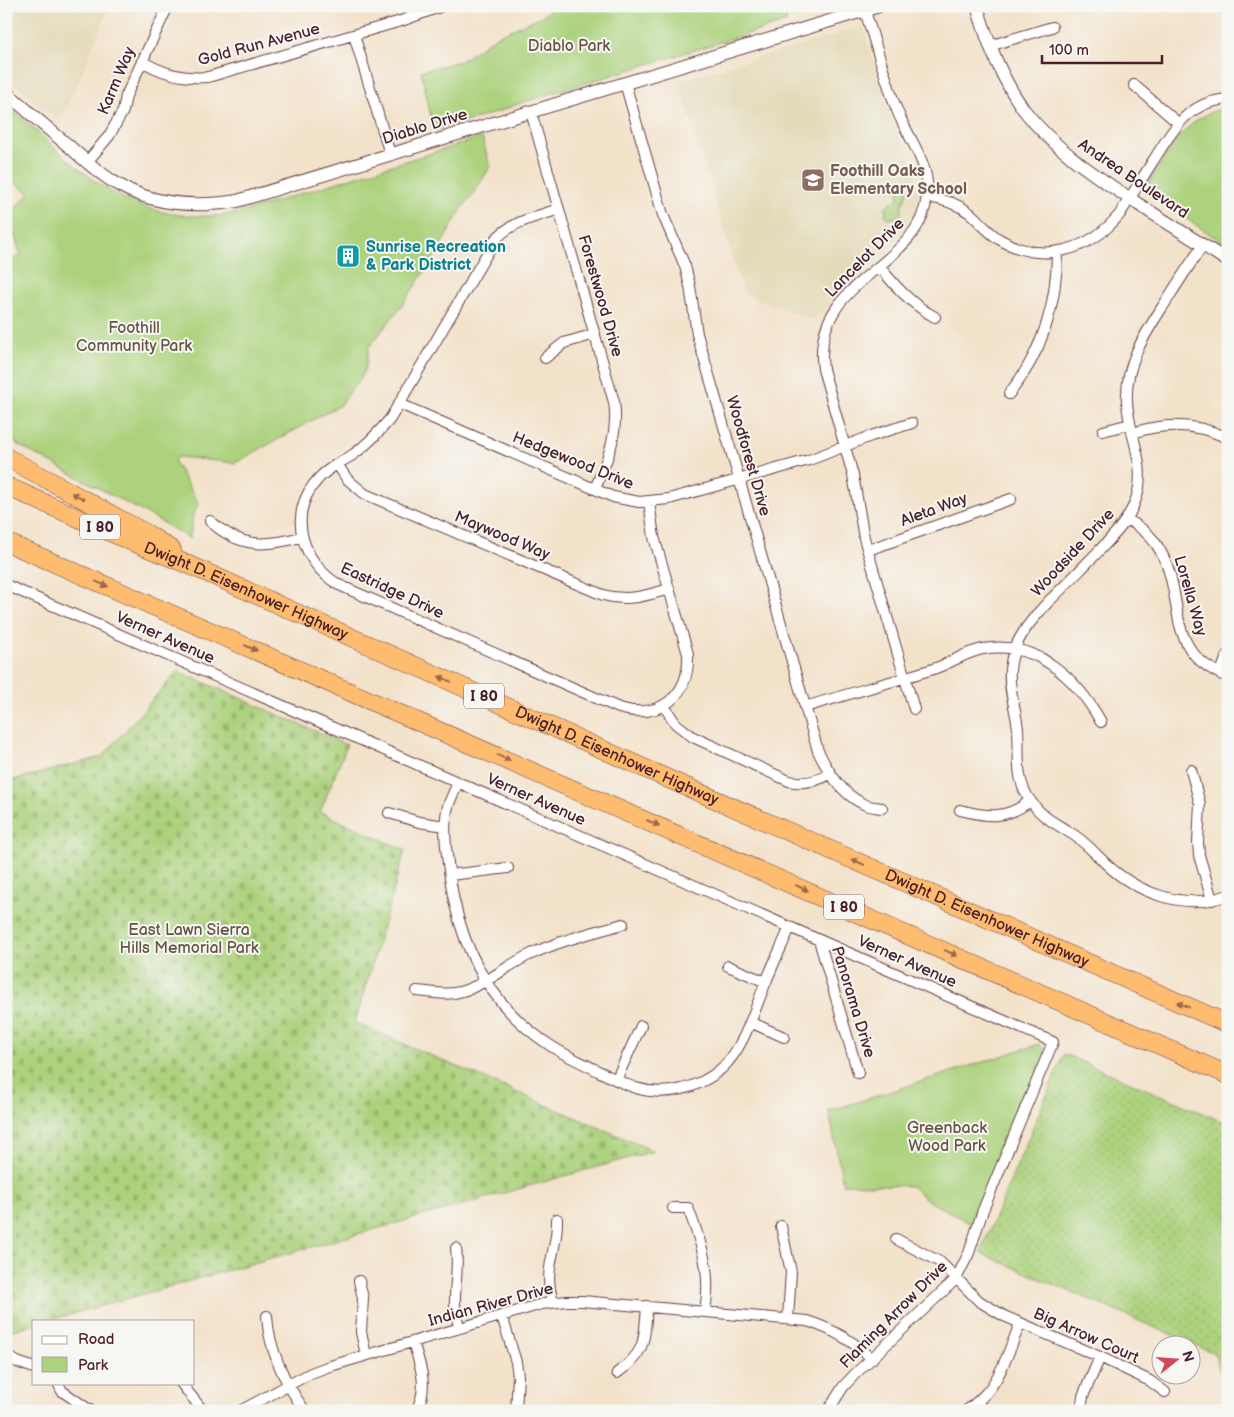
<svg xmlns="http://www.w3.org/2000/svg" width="1234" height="1417" viewBox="0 0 1234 1417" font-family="'Balsamiq Sans',sans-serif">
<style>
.built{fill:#e4dbba}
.grass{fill:url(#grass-dots);stroke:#7b7854}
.cemetery{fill:url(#cemetery-stones);stroke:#7b7854}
.green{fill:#acd27d;stroke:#7b7854}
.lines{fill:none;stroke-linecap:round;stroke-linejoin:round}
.minor-casing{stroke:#633c43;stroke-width:12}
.tertiary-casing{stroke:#633c43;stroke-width:14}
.motorway-casing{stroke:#633c43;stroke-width:19}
.minor{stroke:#fff;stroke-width:10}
.tertiary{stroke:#fff;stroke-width:12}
.motorway{stroke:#febc70;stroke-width:18}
.oneway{fill:#9b664a}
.labels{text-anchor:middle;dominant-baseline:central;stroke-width:4;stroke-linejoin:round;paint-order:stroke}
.shield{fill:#f6f6f2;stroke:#7e6067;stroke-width:1}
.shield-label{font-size:15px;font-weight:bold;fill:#4a1f2b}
.street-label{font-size:16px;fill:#4a1f2b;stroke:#f6f6f2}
.park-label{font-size:16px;fill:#675544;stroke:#f6f6f2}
.education-label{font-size:16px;font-weight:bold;fill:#785e54;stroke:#f6f6f2;text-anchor:start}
.culture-label{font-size:16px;font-weight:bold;fill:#0d838f;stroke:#f6f6f2;text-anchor:start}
</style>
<defs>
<pattern id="grass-dots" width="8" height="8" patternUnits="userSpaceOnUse" patternTransform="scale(1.25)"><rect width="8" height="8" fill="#acd27d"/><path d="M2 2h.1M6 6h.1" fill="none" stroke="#96b46c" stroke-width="1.8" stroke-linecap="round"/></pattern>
<pattern id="cemetery-stones" width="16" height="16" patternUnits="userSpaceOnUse" patternTransform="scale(1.25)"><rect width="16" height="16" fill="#acd27d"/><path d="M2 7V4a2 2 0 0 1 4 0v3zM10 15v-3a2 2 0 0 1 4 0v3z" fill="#96b46c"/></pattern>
</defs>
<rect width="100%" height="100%" fill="#f6f6f2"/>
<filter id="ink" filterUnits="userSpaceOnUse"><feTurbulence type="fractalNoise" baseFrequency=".02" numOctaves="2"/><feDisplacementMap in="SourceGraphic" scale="10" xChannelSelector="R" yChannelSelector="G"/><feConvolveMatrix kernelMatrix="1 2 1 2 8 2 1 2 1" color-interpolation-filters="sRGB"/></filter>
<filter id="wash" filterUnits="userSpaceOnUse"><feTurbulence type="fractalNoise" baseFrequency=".0096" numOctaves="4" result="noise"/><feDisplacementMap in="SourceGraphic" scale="20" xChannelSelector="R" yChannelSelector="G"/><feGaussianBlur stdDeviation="1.12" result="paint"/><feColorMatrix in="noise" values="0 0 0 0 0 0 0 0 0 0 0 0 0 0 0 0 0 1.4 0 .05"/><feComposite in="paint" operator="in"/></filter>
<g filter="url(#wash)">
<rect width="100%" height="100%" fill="#f3e2ca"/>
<!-- built -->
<path class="built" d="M6,6H110L66,110L58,120L6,77Z
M863,27L891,121L914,166L920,194L914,219L899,238L813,320L744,294L679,81Z"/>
<!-- grass -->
<path class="grass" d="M1064,1054L1228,1124V1396L1214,1353L980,1253Z"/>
<!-- cemetery -->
<path class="cemetery" d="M178,671L347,745L320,812L405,850L355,1023L654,1151L47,1321H34V1324L6,1332V782L102,757Z"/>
<!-- green -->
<path class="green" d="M555,6H782L787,22L520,103L498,112L434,131L421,71L461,61L495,37L542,16Z
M6,103C80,170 129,231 239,213L482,137L490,167L472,196L462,208L436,254L403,304L369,347L366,366L362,376L340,405L235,463L178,457L174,461L199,504L193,514L190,539L160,521L18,445L6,434V260L21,256L8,215L30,193L6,178Z
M1228,107V246L1147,193L1146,187C1169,152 1183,116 1228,107Z
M901,185L906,186L908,191L902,206L901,214L896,218H889L885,215L886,206C900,197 898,203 899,186Z
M1039,1044L1048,1055L975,1226L927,1200L911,1186L843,1184L829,1111Z"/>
</g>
<g filter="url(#ink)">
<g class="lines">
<!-- minor casing -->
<g class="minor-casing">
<path id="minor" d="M865,11C875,42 884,74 895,105C905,135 931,162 927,196C920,270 810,277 823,369L853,475L864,538L914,709
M354,35L390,154
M989,46L1052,27
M142,61C163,74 183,79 208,77L401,21L442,6
M625,83L663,215L685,266L690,286L697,334L818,751C828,772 843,796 866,805C870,807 877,807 882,808
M1134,85L1178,123
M531,112L614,402C619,436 607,459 595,489
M87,162L109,136L123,111L126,96L168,6
M927,197C943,199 957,203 970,213C980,222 988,232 999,239C1042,265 1090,251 1120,214C1131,196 1142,179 1153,161C1173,130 1187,102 1228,99
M559,209C536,217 512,221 495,240L390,419C379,432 368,444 354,454C342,462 329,467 319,478C286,513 301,562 339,585L619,708C660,720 690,696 688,654L654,537L649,502
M1203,245C1190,264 1177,284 1165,303C1145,334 1125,363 1127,401C1128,435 1148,464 1136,499C1128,523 1110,539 1093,557C1079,571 1065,586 1050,600C1031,620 1013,640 1010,669C1008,690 1016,709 1018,729C1020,755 1014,781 1032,803C1042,817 1055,823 1069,832C1082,839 1092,850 1102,860C1134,892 1184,912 1228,895
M879,266C895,286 912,305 935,317
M545,358L564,343L595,334
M1009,394C1042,353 1057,304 1057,252
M400,404L613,497L639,502L669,499L809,460L871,436L912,423
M1103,431L1130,424
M1133,433C1165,422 1196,423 1228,438
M337,464L347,479L365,494L603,595C627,602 646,596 669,589
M1127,519C1138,526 1149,533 1156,544C1190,593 1158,650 1228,677
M210,521C240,548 264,547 301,537
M868,550L1011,499
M6,585L1053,1042L983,1210L969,1253L956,1279L855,1374L843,1387L828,1411
M1220,674L1228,654
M664,706L676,724L693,737L789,781C804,784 816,782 830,774
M805,707C848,694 891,682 933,669C950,664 965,652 983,649C1036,639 1077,679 1101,722
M1191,770L1200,804L1198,842L1199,855L1212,900
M458,782C455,790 451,798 448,806C442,830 447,854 450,878C460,948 490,1007 551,1046C566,1056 583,1063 598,1071C611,1077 623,1084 636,1088C665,1097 698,1089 721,1069C744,1049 754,1010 766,982C773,964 782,946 790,927
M960,810C988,817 1005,820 1030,801
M389,813L419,822L445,826
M450,875L508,868
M819,940L858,1073
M728,966L766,982
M417,991C431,992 446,996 459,992C484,986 505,967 527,956C558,941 591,933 623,924
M750,1022L784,1037
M616,1080L641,1026
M673,1208H688C702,1245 712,1272 705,1311
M781,1226L791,1272L788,1318
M896,1239L940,1262L979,1301L1004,1316L1100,1357L1150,1381L1165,1392
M456,1248C460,1276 449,1301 460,1328
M359,1281L363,1298L361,1332L366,1355
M553,1302C542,1269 558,1251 557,1219
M267,1316C269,1350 285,1383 305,1411
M502,1316L516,1362L518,1376L516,1411
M413,1342C420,1365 429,1386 417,1409
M6,1355L17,1362L34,1368
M617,1373C647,1352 644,1339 647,1306
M58,1383L62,1391L91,1411
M181,1383L203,1411
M977,1403L985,1411
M240,1411L311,1373L327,1367L542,1304L567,1301H582L807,1321C832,1329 853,1340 872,1359
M966,1411C974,1405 981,1399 987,1392C1002,1375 1011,1345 1020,1324
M1081,1411L1083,1396L1100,1357"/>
</g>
<!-- tertiary casing -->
<g class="tertiary-casing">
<path id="tertiary" d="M977,6C988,43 1001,78 1024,110C1055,150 1096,176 1138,204C1168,223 1198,242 1228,261
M6,92C27,111 48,129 70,147C83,159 97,171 112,181C150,205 194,208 237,201L879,6"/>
</g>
<!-- motorway casing -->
<g class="motorway-casing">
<g id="motorway">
<path d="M6,457L149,535L172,550"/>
<path id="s1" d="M6,486L130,541L194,567L673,781L1228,1024"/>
<path d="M6,542L1228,1075"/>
</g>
</g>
<!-- minor -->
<use href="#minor" class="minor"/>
<!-- tertiary -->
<use href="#tertiary" class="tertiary"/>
<!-- motorway -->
<use href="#motorway" class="motorway"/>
</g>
<!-- one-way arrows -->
<defs><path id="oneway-solid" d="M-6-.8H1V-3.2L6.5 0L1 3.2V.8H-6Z" transform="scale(1.25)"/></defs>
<g class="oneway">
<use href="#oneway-solid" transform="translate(78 496) rotate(-152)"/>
<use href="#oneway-solid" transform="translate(102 584) rotate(23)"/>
<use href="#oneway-solid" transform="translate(251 648) rotate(24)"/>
<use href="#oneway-solid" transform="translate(445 679) rotate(-156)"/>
<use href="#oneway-solid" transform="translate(504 758) rotate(24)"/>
<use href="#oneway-solid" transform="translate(653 823) rotate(24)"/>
<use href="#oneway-solid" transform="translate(858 862) rotate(-156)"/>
<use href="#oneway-solid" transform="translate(802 888) rotate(24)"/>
<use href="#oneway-solid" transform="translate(951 953) rotate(24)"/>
<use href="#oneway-solid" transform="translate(1183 1005) rotate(-157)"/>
</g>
</g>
<!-- icons -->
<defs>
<g id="school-square" transform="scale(1.25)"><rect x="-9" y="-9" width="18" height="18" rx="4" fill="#8d6e63" stroke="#f6f6f2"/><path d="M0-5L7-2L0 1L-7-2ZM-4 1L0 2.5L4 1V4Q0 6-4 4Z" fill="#fff"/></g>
<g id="building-square" transform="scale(1.25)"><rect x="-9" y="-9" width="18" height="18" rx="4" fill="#0f9aa8" stroke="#f6f6f2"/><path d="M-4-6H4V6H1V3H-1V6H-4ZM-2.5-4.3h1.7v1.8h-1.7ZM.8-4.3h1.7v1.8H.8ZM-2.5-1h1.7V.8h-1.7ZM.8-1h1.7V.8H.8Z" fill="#fff"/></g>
</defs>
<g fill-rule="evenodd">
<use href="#school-square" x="813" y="180"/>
<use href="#building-square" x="348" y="256"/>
</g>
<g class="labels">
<!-- shield labels -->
<g class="shield">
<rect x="80" y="514.5" width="40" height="25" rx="4"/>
<rect x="464" y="683.5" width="40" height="25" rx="4"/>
<rect x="824" y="894.5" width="40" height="25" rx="4"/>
</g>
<g class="shield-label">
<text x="100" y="527">I 80</text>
<text x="484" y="696">I 80</text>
<text x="844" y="907">I 80</text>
</g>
<!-- street labels -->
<g class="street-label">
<text transform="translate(259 45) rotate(-15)">Gold Run Avenue</text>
<text transform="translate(117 81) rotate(-67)">Karm Way</text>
<text transform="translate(425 127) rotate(-17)">Diablo Drive</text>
<text transform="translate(1133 179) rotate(34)">Andrea Boulevard</text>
<text transform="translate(865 258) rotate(-45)">Lancelot Drive</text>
<text transform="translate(600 296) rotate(74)">Forestwood Drive</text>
<text transform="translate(748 456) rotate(74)">Woodforest Drive</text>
<text transform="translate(573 461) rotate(22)">Hedgewood Drive</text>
<text transform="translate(934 510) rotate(-20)">Aleta Way</text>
<text transform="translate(502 536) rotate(23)">Maywood Way</text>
<text transform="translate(1073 553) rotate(-47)">Woodside Drive</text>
<text stroke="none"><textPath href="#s1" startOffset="262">Dwight D. Eisenhower Highway</textPath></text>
<text transform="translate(392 591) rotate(25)">Eastridge Drive</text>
<text transform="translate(1190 596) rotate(74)">Lorella Way</text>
<text transform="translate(165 638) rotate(24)">Verner Avenue</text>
<text stroke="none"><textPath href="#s1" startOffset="668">Dwight D. Eisenhower Highway</textPath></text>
<text transform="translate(536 800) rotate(24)">Verner Avenue</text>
<text stroke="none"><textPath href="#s1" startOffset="1072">Dwight D. Eisenhower Highway</textPath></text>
<text transform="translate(907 962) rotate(24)">Verner Avenue</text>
<text transform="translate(853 1002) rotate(73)">Panorama Drive</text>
<text transform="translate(491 1305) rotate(-15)">Indian River Drive</text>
<text transform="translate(894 1315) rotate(-45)">Flaming Arrow Drive</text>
<text transform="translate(1086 1336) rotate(24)">Big Arrow Court</text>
</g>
<!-- park labels -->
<g class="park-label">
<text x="569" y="46">Diablo Park</text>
<text x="134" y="328">Foothill<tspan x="134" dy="18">Community Park</tspan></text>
<text x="189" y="930">East Lawn Sierra<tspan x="189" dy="18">Hills Memorial Park</tspan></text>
<text x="947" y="1128">Greenback<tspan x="947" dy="18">Wood Park</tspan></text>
</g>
<!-- education labels -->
<g class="education-label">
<text x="830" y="171">Foothill Oaks<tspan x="830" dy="18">Elementary School</tspan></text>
</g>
<!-- culture labels -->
<g class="culture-label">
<text x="366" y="247">Sunrise Recreation<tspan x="366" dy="18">&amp; Park District</tspan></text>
</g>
</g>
<!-- margin -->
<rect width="1234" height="1417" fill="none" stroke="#f6f6f2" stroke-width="25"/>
<!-- legend -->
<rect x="32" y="1320" width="162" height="65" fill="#f6f6f2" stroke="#b1a0a2"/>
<rect x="42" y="1336" width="25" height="8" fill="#ffffff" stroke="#b1a0a2"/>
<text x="78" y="1344" font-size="15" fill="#4a1f2b">Road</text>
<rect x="42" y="1357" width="25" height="15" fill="#acd27d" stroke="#b1a0a2"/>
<text x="78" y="1370" font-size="15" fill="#4a1f2b">Park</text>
<!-- north arrow -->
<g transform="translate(1176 1360) rotate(73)"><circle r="24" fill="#f6f6f2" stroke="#b1a0a2"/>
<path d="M0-4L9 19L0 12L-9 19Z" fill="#d1495b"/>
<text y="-8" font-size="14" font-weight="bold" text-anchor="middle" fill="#4a1f2b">N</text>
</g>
<!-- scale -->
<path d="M1042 55v8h120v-8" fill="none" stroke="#4a1f2b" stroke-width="2.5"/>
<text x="1049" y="55" font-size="15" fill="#4a1f2b" stroke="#f6f6f2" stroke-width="4" paint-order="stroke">100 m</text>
</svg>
